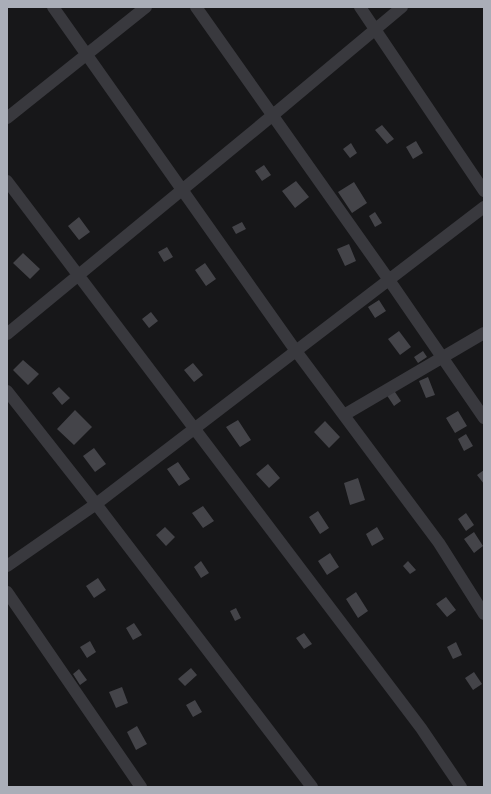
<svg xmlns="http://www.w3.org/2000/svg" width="491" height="794" viewBox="0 0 491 794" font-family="Quicksand,sans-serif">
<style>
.building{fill:#444449}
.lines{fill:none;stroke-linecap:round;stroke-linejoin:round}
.street{stroke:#39393e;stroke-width:12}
</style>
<rect width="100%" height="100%" fill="#171719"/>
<!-- building -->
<path class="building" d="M382,125L394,139L387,144L375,130Z
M416,141L423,153L413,159L406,147Z
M351,143L357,153L350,158L343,149Z
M264,165L271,175L262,181L255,171Z
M296,181L309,197L295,208L282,191Z
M354,182L367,203L352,213L338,192Z
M375,212L382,223L375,227L369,216Z
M79,217L90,232L79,240L68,226Z
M242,222L246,229L236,234L232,227Z
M349,244L356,261L345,266L337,249Z
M167,247L173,257L164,262L158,252Z
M23,253L40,269L30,279L13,263Z
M205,263L216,279L206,286L195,270Z
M379,300L386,311L375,318L368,307Z
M151,312L158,321L149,328L142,319Z
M399,331L411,347L400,355L388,339Z
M423,351L427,357L418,363L414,357Z
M23,360L39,374L28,385L13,370Z
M193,363L203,375L194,382L184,370Z
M428,377L435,395L426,398L419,381Z
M59,387L70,398L62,405L52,393Z
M393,389L401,401L394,406L386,394Z
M75,410L92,427L74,445L57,429Z
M458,411L467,426L455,433L446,418Z
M238,420L251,440L240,447L226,427Z
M325,421L340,437L329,448L314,432Z
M466,434L473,446L464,451L458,439Z
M94,448L106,464L95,472L83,456Z
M178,462L190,479L179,486L167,469Z
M268,464L280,478L269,488L256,474Z
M484,470V484L477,475Z
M358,478L365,500L350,505L344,483Z
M203,506L214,521L203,528L192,513Z
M318,511L329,528L320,534L309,517Z
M466,513L474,525L466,531L458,519Z
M165,527L175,537L166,546L156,535Z
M377,527L384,539L372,546L366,534Z
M474,532L483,546L474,553L464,539Z
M330,553L339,567L327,575L318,561Z
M201,561L209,573L201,578L194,567Z
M408,561L416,570L410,574L403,566Z
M98,578L106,590L94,598L86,586Z
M356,592L368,611L358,618L346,599Z
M446,597L456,610L447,617L436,604Z
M236,608L241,618L235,621L230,611Z
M134,623L142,635L133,640L126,628Z
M304,633L312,644L304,649L296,638Z
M90,641L96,652L87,658L80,647Z
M456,642L462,655L453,659L447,647Z
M191,668L197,675L185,686L178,679Z
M79,669L87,680L80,685L73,674Z
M474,672L482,684L473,690L465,678Z
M122,687L128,703L116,708L109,692Z
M195,700L202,712L193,717L186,705Z
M137,726L147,744L136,750L127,732Z"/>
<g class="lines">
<!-- street -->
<path class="street" d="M53,7L296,351L439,543L484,614
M196,7L389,280L484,418
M360,7L484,191
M7,118L146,7
M7,181L421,728L461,787
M7,334L273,115L402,7
M7,391L96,504L312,787
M344,415L484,333
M7,566L96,504L484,207
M7,592L141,787"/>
</g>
<!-- border -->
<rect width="491" height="794" fill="none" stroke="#aaaeb8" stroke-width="16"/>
</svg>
